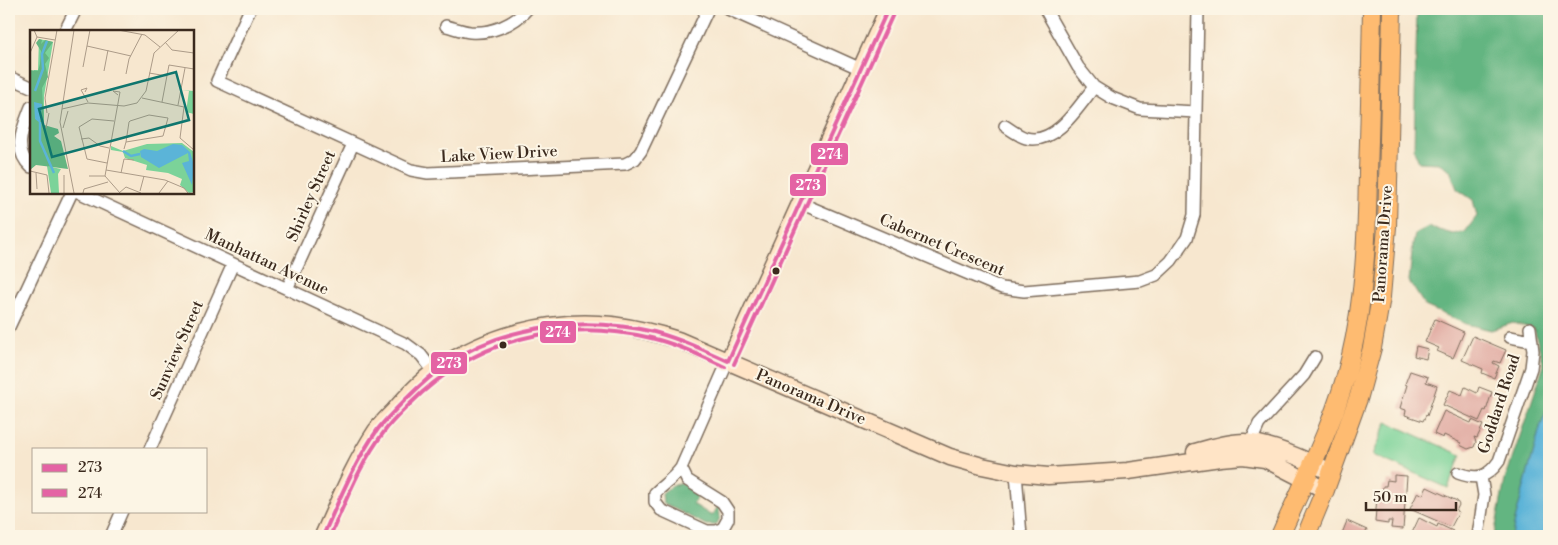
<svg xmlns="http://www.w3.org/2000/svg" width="1558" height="545" viewBox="0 0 1558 545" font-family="'Libre Bodoni',serif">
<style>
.green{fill:#7bd399;stroke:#5b7e5c}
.forest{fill:#64b581;stroke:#507050}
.water{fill:#5bb4d8;stroke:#4b6f7b}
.building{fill:#dfa59d}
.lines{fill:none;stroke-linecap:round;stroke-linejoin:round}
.street-casing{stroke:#7d6c5c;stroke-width:14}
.secondary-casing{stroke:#7d6c5c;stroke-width:19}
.primary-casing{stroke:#7d6c5c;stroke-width:20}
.street{stroke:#fff;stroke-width:11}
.secondary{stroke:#ffe4c6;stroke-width:16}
.primary{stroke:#febb71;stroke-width:18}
.bus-1-casing{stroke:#fcf5e5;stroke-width:8}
.bus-2-casing{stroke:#fcf5e5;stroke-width:8}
.bus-1{stroke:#e463a4;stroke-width:4}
.bus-2{stroke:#e463a4;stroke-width:4}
.bus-dot{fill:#3b2a1e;stroke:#fcf5e5;stroke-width:2}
.labels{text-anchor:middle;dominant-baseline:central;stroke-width:4;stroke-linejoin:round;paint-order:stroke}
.street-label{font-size:16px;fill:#3b2a1e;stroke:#fcf5e5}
.inset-river{fill:none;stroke:#5bb4d8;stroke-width:2.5}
.inset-road{fill:none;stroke:#ac9b88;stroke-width:1}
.view{fill:#0f766e;fill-opacity:0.15;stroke:#0f766e;stroke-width:2.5}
.inset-edge{fill:none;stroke:#3b2a1e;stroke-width:2.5}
.line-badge{stroke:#fcf5e5;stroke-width:2}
.badge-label{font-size:14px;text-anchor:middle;font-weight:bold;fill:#fff}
</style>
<rect width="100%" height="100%" fill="#fcf5e5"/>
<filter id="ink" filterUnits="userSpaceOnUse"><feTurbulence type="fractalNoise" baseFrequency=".02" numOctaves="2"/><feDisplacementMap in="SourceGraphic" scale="10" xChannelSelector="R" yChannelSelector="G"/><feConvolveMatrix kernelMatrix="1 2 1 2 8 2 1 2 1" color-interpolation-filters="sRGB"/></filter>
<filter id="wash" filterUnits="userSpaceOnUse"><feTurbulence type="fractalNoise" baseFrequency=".0096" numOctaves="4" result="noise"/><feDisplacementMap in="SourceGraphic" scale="20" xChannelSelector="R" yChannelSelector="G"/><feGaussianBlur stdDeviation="1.12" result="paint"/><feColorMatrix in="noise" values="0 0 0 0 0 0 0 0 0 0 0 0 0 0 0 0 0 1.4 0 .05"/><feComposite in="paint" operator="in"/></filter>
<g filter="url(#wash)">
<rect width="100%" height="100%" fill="#f7e7cf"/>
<!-- green -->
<path class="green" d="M1387,422L1461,455L1448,488L1373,455Z"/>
<!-- forest -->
<path class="forest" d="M1417,9H1549V409L1546,412L1541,424L1515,520L1512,536H1494L1505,480L1544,365L1534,329L1513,323L1491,330L1466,324L1425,306L1409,281L1413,244L1415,234L1428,227L1453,234L1465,232L1477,216L1473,200L1457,189L1450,170L1439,163L1419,162L1414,150Z
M681,483L699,493L693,504L712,516L719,505L720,518L716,525H706L663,503L662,494L672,486Z"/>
<!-- water -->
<path class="water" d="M1549,409V536H1512L1515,520L1541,424L1546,412Z"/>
<g id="blocks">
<!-- building -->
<path class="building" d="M1435,319L1464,332L1453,358L1437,351L1439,348L1425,342Z
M1473,336L1506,350L1500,363L1494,361L1493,363L1499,366L1494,378L1482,373L1483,369L1462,360Z
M1416,346L1428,349L1426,359L1414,356Z
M1410,371L1428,377L1426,382L1437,386L1427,416L1426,415L1423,421L1405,415L1406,410L1400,408L1407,385L1405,384Z
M1465,387L1477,393L1479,387L1492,392L1486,411L1484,410L1479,421L1443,405L1450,390L1462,395Z
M1444,411L1471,423L1472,420L1483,425L1477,438L1474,437L1476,442L1474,447L1468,449L1460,445L1461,443L1444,435L1443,438L1434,434Z
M1394,475L1407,476L1403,529L1391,528L1392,521H1388V524L1375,522L1377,497H1382L1383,486H1386L1387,480L1394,481Z
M1427,487L1457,501L1459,505L1456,511L1459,512L1451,527L1410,509L1418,492L1423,495Z
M1419,518L1437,527L1438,524L1453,531L1451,536H1417L1412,533Z
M1347,521L1367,530L1364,536H1341Z"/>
</g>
</g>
<g filter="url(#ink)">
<use href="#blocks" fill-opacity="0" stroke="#7d6c5c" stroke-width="1"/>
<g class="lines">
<!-- street casing -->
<g class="street-casing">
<path id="street" d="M250,9L217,81L411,170L428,173L625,164L635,159L641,151L708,9
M728,9L861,69
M1045,9L1078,67L1094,87L1112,98L1140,109L1196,112
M446,26C454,28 462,31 470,32C490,34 514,25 527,9
M65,31L76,9
M9,77L31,87
M31,107C23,128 12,150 31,167
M1005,126C1011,130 1019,136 1026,138C1055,146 1079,106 1094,87
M78,192L406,344L421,355L434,372
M800,203L1002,288L1024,291L1140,281L1156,275L1171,261L1187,238L1194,215L1198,9
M287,289L353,144
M9,327L72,192
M1510,337L1531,341
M1251,442L1259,424L1304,375L1315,357
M150,449L233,264
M681,468L687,480L722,502L728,511V519L723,528L717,531H707L661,510L655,502V493C663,485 674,478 681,468L728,361
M1016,473L1021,536
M1458,473C1477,480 1487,478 1499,461L1531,368L1533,351L1530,328
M111,536L122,511
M1478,536L1484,495L1481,477"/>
</g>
<!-- secondary casing -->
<g class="secondary-casing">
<path id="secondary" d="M728,361L737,343L888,9
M1195,452C1211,448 1228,442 1244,442C1270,443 1308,461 1331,472
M323,536C339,501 354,464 376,431C381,424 388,417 394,411C406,397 420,382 435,371C486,336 550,318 612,325C635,328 656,333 678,340L950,457L982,466L1016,473L1048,476L1128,471L1220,458L1243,456L1265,459L1325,490"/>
</g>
<!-- primary casing -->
<g class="primary-casing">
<path id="primary" d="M1280,536C1305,479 1336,420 1350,360C1365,298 1367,235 1368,172C1370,117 1371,63 1372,9
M1306,536L1325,490L1359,396L1372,348L1381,297L1387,227L1392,9"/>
</g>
<!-- street -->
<use href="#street" class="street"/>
<!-- secondary -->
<use href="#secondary" class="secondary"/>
<!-- primary -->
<use href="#primary" class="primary"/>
<!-- bus-1 casing -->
<g class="bus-1-casing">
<path id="bus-1" d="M728,361L888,9
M323,536C339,500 355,461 378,429C386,419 395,410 404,401C417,388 431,375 447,364C505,324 586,316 654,332C680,339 704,350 728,361"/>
</g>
<!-- bus-2 casing -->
<g class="bus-2-casing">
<path id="bus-2" d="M734,364L894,12
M330,536C346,501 360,463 384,432C391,422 401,413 410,404C475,339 561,317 651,338C677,344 701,356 725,367"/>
</g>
<!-- bus-1 -->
<use href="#bus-1" class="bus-1"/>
<!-- bus-2 -->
<use href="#bus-2" class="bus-2"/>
</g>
</g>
<!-- markers -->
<g class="bus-dot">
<circle cx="776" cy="271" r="4.5"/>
<circle cx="503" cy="345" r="4.5"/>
</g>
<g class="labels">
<!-- street labels -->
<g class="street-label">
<text transform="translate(499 154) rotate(-3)">Lake View Drive</text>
<text transform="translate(311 196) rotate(-66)">Shirley Street</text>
<text transform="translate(1383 244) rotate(-86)">Panorama Drive</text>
<text transform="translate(942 245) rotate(23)">Cabernet Crescent</text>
<text transform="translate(267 262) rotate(25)">Manhattan Avenue</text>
<text transform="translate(177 350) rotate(-66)">Sunview Street</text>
<text transform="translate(811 397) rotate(23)">Panorama Drive</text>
<text transform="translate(1499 404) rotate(-72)">Goddard Road</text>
</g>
</g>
<!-- overview -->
<g transform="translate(30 30)">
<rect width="164" height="164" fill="#f7e7cf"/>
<path d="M9,9L23,12L14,66V93L0,66L4,40H8ZM152,60L164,61V84L156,82L159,61ZM152,113L164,122V162L159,163L150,155L152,149L138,143L116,140L117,135L95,128L93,122L81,120V116L93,121L117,114ZM17,136L31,139L28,144L29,163H21Z" fill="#7bd399"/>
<path d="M9,9L12,10L11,14L15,10L23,12L15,23L19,28L15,34L18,47L12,58L14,95L28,99L29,103L24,106L31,111L38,139L6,135L0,140V40L8,41L10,34L11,21L6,13Z" fill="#64b581"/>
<path d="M4,72L12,74L10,93L5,89ZM143,114L152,115L160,122L164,135L162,155L152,133L159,131L158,123L129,138L111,127L110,121L114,119L127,121Z" fill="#5bb4d8"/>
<path class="inset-river" d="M5,61L13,39L12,24L17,11M10,92V111L24,143M93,121L101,126L110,124"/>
<path class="inset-road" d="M4,0L7,7L25,10M44,0L30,92L44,163M88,0L115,5L130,17M135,12L142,20L164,23M57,16L101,26M0,23L7,7M53,37L60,0M74,41L78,20M119,43L137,46M96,44L99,29L112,4M55,62L57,58L51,60L58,72M88,65L83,61L90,62L75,146L90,163M112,68L154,77L150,108L164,120M132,72L139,35L164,39M148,75L155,38M32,79L58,73L94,76L107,73L116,61L124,23L149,0M17,83L15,68L27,0M16,98L19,83M33,98L38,81M51,109L59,108L70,116L79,118M94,119L96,112L99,92L100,91L119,85L138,88L133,106L96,112M77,133L57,129L49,97L62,89L84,91M76,140L135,150L154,158L158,163M0,141L17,145L19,163M6,143L7,159M91,143L94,129L104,130M59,146H75M110,161L114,146M34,163V145M53,163L54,159L78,152M89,163L96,157L111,163M129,163L138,151"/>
<path class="view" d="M146,42L159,90L22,127L9,79Z"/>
<rect width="164" height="164" class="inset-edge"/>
</g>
<g class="line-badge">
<rect x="810" y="142" width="39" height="24" rx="5" fill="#e463a4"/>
<rect x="789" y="173" width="38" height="24" rx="5" fill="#e463a4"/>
<rect x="539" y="320" width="38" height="24" rx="5" fill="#e463a4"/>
<rect x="430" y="351" width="38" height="24" rx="5" fill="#e463a4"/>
</g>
<g class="badge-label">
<text x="830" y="159">274</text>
<text x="808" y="190">273</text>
<text x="558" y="337">274</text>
<text x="449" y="368">273</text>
</g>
<!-- margin -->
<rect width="1558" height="545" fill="none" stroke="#fcf5e5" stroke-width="30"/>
<!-- legend -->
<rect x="32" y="448" width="175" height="65" fill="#fcf5e5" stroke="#afa495"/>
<rect x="42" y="464" width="25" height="8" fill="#e463a4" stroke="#afa495"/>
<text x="78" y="472" font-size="15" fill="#3b2a1e">273</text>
<rect x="42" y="489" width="25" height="8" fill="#e463a4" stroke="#afa495"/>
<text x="78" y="498" font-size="15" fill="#3b2a1e">274</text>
<!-- scale -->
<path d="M1366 502v8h90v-8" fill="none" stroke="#3b2a1e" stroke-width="2.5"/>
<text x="1373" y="502" font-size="15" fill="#3b2a1e" stroke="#fcf5e5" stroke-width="4" paint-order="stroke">50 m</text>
</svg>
